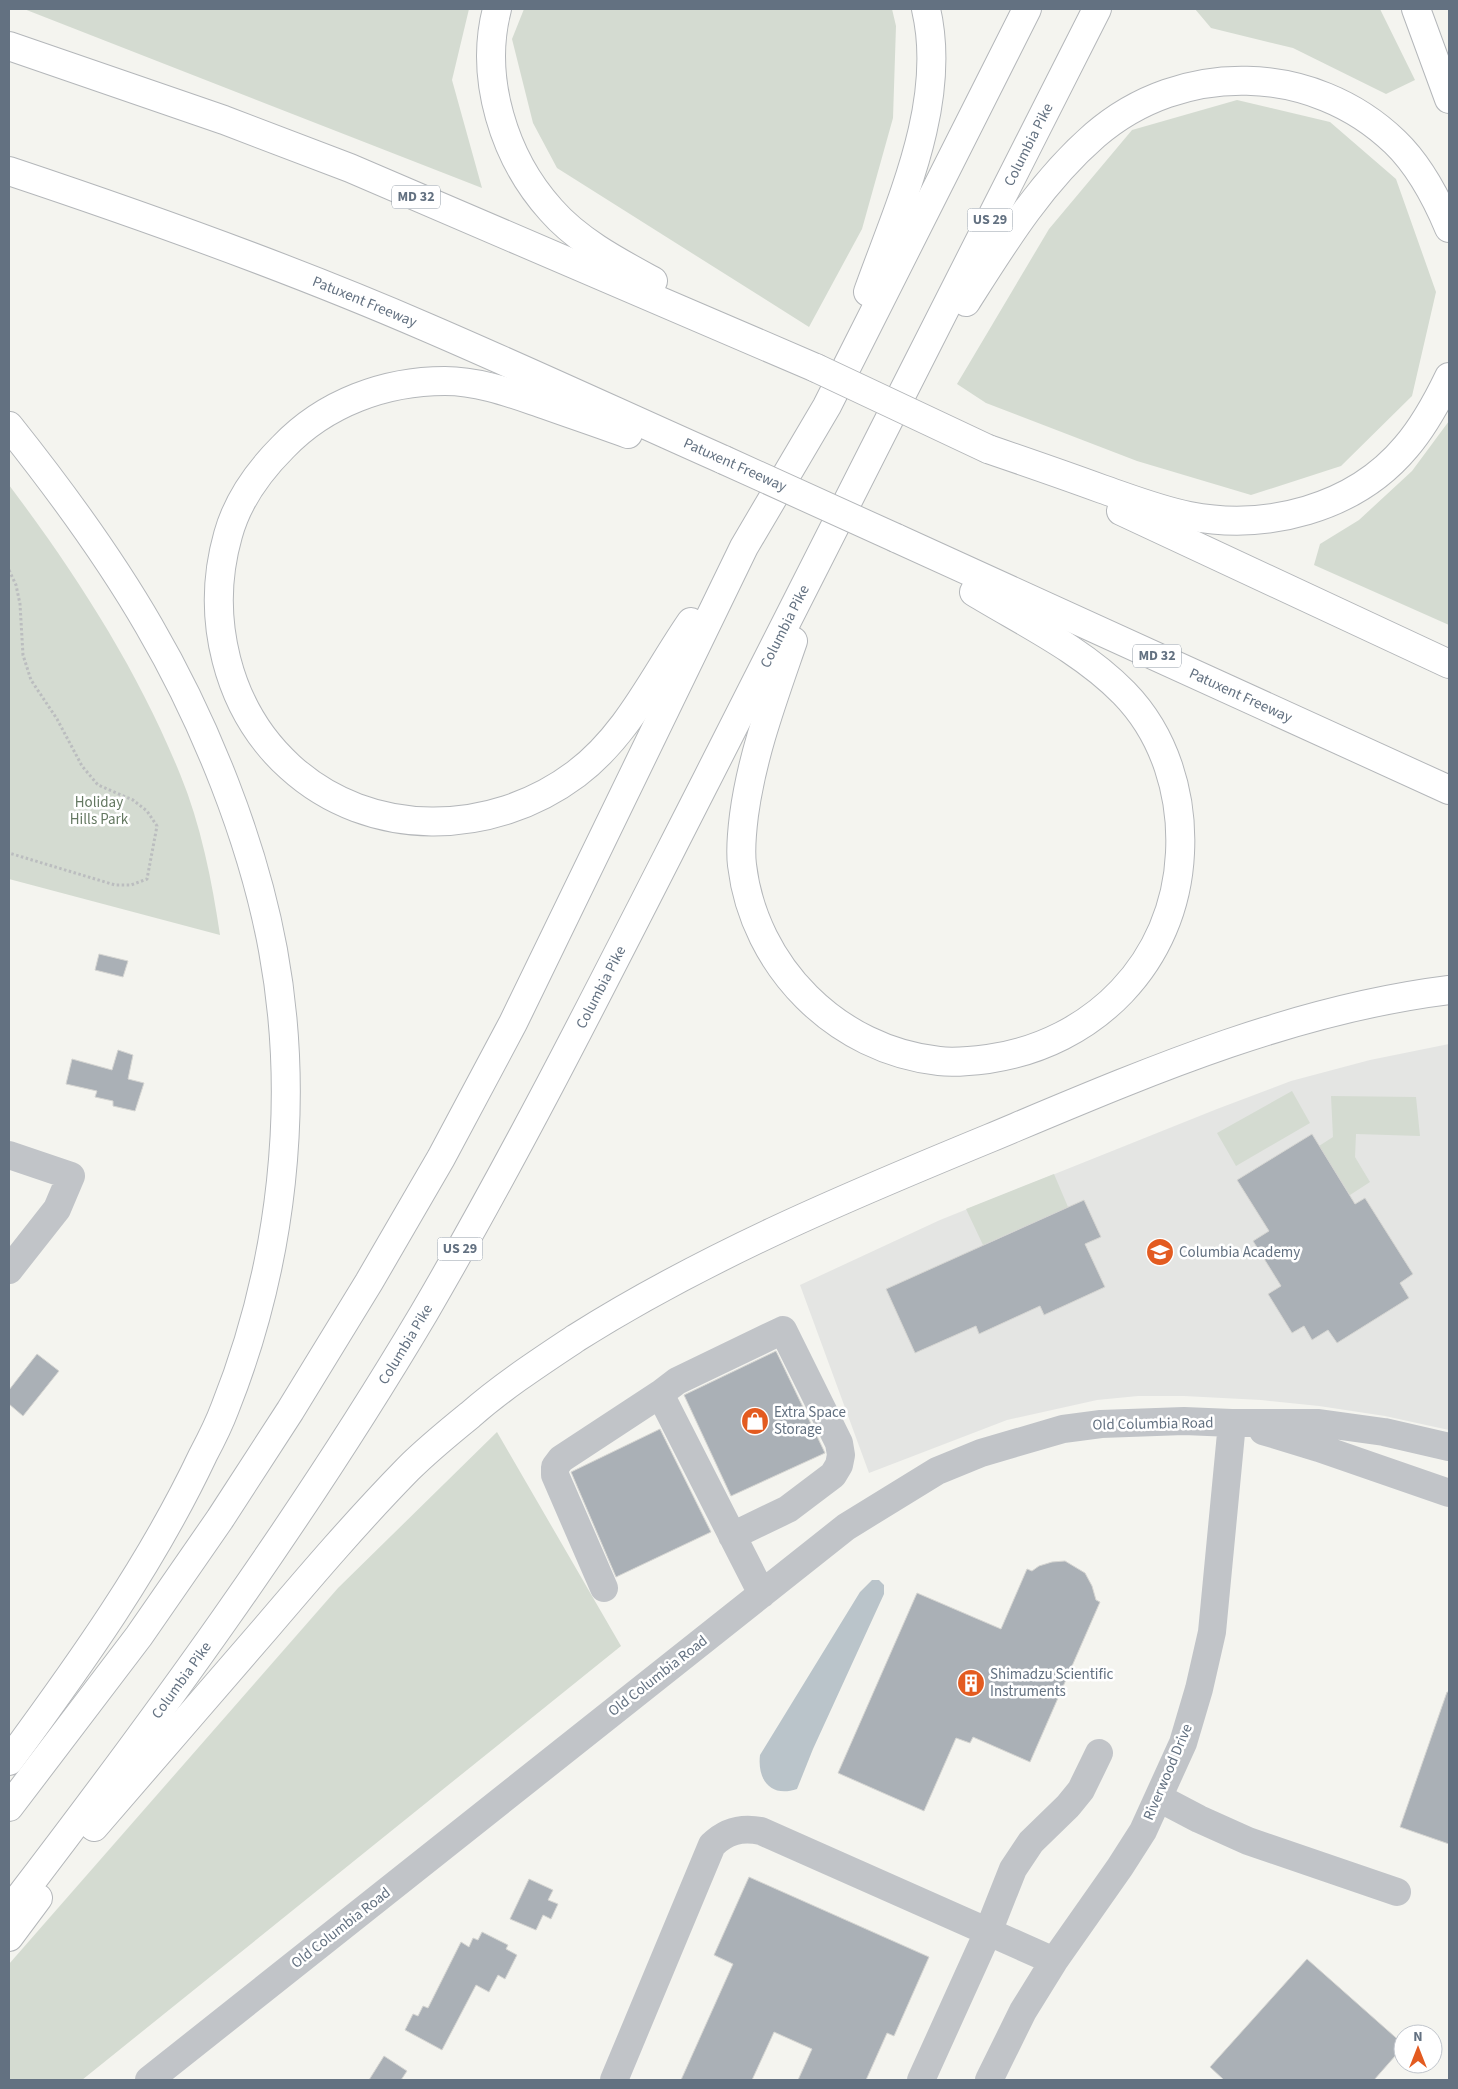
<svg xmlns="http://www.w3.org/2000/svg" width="1458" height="2089" viewBox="0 0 1458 2089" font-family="'Source Sans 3',sans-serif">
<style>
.built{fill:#e4e5e3}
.green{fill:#d4dbd1}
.water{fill:#bac4ca}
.building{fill:#aab0b6;stroke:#d5d5d2}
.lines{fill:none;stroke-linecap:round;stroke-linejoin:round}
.highway-casing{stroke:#b4b7ba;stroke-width:30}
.path{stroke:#bbbdbf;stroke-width:3;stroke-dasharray:2.5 2.5;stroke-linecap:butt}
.minor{stroke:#c1c4c8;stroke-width:28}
.highway{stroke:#fff;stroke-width:28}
.highway-bridge-casing{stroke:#b4b7ba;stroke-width:30;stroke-linecap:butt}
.highway-bridge{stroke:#fff;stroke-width:28}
.labels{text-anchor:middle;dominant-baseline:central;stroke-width:5;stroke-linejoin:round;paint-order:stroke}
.shield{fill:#fff;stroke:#929ca7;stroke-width:1}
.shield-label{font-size:14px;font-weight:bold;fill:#637181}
.street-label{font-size:15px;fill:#637181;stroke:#fff}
.park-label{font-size:15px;fill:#647861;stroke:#fff}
.poi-label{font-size:15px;fill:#637181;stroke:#fff;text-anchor:start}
</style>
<rect width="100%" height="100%" fill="#f4f4ef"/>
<!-- built -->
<path class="built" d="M1449,1044V1430L1385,1416L1319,1406L1261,1400L1184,1396H1138L1097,1400L1007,1420L869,1473L800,1285L940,1220L1217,1109L1291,1081L1370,1060Z"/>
<!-- green -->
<path class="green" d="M24,9H469L452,80L482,188Z
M524,9H892L896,26L893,118L862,229L809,327L557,168L533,123L512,39Z
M1195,9H1380L1415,80L1386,94L1293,48L1211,28Z
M1237,100L1330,122L1396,179L1436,292L1412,396L1341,466L1251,495L1137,461L986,403L957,384L1049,229L1132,130Z
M1449,421V625L1314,565L1320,544L1359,520L1412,471Z
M9,485C76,574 138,670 180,774C201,825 212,881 220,935L9,879Z
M1292,1091L1310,1123L1236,1166L1217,1133Z
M1331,1096L1416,1097L1420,1136L1356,1134L1355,1157L1370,1182L1350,1195L1319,1146L1333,1137Z
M1054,1174L1068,1207L983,1245L966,1209Z
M497,1432L621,1646L82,2080H9V1964L338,1588Z"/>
<!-- water -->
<path class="water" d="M872,1580H879L884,1585V1594L813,1749L797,1789C771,1798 757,1780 760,1755L860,1592Z"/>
<!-- building -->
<path class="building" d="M99,954L128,961L123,977L95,970Z
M118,1050L133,1055L128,1079L144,1083L135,1111L113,1106V1101L95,1097L97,1091L66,1084L72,1059L112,1070Z
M1312,1134L1355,1204L1365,1198L1413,1274L1400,1283L1409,1298L1337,1343L1328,1330L1312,1340L1304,1326L1292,1333L1268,1294L1281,1286L1253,1241L1269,1231L1237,1180Z
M1084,1200L1101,1237L1085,1244L1105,1287L1044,1315L1040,1306L979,1334L976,1326L915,1353L886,1289Z
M776,1351L825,1453L731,1496L684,1395Z
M37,1354L59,1371L23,1416L9,1404V1390Z
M660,1429L711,1532L616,1577L571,1472Z
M1065,1561L1085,1573L1092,1586L1096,1600L1100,1602L1030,1762L973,1737L970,1743L956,1738L924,1811L838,1773L917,1593L1001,1629L1027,1569L1032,1571L1039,1566L1052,1562Z
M1447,1692H1449V1844L1400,1827Z
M749,1877L929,1957L894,2036L887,2033L866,2080H798L812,2049L774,2032L752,2080H681L733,1964L714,1955Z
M529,1879L553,1890L548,1900L558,1904L551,1919L543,1915L536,1930L510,1919Z
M482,1932L508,1945L506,1949L517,1955L505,1979L498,1975L489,1992L476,1985L442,2050L405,2030L413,2014L418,2016L423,2006L428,2008L461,1942L469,1947L473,1938L478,1940Z
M1307,1959L1403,2044V2047L1374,2080H1224L1210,2067Z
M384,2056L407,2071L401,2080H369Z"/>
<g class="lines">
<!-- highway casing -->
<g class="highway-casing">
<g id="highway">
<path d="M497,9C479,78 504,158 551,210C578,241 618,262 653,281"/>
<path d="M1416,9L1449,99"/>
<path d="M9,46L224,120L350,168L816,368"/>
<path id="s1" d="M9,171C150,218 290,268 426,327C526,370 625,416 724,460"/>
<path d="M868,292C899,205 948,103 926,9"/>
<path d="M966,302C1004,242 1041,182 1095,135C1182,60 1313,63 1395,142C1420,166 1436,197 1449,228"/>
<path d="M9,426C60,490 108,555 149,626C205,722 253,841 273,950C301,1102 282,1265 225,1408C219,1424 211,1440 203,1455C151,1565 81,1663 9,1761"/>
<path d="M628,434C601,424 574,415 546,405C513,394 480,381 445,381C385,381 325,403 283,447C259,471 237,502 228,535C205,616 226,709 290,767C370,840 492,837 576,774C628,735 655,674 691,622"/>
<path d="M988,449C1026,462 1064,475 1102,489C1131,499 1159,510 1189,516C1266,531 1354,509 1406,447C1424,426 1437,402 1449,377"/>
<path d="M1121,511L1449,664"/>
<path id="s2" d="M896,538L1449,790"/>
<path d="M793,641C773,699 752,755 744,815C742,831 740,849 742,865C754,967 837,1050 939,1061C955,1063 972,1061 988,1059C1094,1044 1175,962 1180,853C1183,795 1165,735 1124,693C1082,650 1025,623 974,592"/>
<path d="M9,1807L139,1636L220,1519L290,1411L369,1282L441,1158L513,1023L744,547L827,406L1027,9"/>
<path d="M94,1827C151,1761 209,1694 266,1628C312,1574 358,1520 408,1469C427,1450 449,1432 470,1415C503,1386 540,1362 576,1338C706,1256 849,1196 990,1138C1138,1076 1288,1010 1449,990"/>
<path id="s3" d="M9,1911C157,1718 300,1522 424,1313C526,1138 616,957 708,777C838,521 967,265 1097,9"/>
<path d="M9,1937L38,1898"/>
</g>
</g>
<!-- path -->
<path class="path" d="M9,570L16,585L20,604L23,655L31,680L57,719L82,766L98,785L133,800L147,811L157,826L147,879L131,885H115L9,853"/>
<!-- minor -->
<path class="minor" d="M9,1155L71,1176L57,1209L9,1270
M660,1394L762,1594
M1263,1431L1319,1448L1449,1493
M604,1588L555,1475V1467L561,1459L660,1394L677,1381L783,1330L839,1443L841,1455L839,1465L833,1475L788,1509L732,1536
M1159,1798L1199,1819L1248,1841L1397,1892
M149,2080L846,1527L937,1471L981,1453L1063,1429L1101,1424L1184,1421L1232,1423H1319L1384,1432L1449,1447
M614,2080L712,1845C726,1831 741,1827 761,1831L1054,1961
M921,2080L988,1932L1013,1869L1031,1842L1068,1806L1081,1790L1099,1753
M989,2080L1023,2011L1054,1961L1120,1867L1143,1831L1183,1743L1199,1689L1212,1632L1232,1423"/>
<!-- highway -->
<use href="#highway" class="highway"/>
<!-- highway-bridge casing -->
<g class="highway-bridge-casing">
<path id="highway-bridge" d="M816,368L988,449
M724,460L896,538"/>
</g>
<!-- highway-bridge -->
<use href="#highway-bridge" class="highway-bridge"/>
</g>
<!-- icons -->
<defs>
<g id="school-disc" transform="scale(1.4375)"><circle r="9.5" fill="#e35b20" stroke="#fff"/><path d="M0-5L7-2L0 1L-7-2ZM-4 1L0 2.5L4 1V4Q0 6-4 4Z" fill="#fff"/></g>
<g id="shop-disc" transform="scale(1.4375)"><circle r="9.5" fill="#e35b20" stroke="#fff"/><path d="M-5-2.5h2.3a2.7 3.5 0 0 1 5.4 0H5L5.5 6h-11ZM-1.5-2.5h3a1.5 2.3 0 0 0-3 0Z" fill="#fff"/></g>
<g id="building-disc" transform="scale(1.4375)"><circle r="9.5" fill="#e35b20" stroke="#fff"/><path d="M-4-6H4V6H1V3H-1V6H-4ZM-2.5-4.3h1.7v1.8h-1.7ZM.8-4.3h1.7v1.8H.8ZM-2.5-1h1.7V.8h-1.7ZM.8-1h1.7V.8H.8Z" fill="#fff"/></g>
</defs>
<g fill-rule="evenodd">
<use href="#school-disc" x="1160" y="1252"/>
<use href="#shop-disc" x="755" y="1421"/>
<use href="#building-disc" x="971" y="1683"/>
</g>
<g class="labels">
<!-- shield labels -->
<g class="shield">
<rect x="392" y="185.5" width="48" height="23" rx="4"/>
<rect x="967.5" y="208.5" width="45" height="23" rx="4"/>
<rect x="1133" y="644.5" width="48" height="23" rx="4"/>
<rect x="437.5" y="1237.5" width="45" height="23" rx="4"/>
</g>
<g class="shield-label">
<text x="416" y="197">MD 32</text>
<text x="990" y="220">US 29</text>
<text x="1157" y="656">MD 32</text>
<text x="460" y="1249">US 29</text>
</g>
<!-- street labels -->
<g class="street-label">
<text stroke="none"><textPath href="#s3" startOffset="2044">Columbia Pike</textPath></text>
<text stroke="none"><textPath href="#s1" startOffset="379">Patuxent Freeway</textPath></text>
<text transform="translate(735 465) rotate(24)">Patuxent Freeway</text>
<text stroke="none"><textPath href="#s3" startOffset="1504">Columbia Pike</textPath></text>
<text stroke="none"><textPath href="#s2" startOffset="379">Patuxent Freeway</textPath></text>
<text stroke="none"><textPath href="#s3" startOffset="1099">Columbia Pike</textPath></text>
<text stroke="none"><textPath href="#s3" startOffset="692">Columbia Pike</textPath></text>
<text transform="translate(1153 1424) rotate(-1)">Old Columbia Road</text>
<text transform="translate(658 1676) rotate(-38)">Old Columbia Road</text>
<text stroke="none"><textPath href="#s3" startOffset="288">Columbia Pike</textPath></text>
<text transform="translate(1168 1772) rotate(-67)">Riverwood Drive</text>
<text transform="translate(341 1928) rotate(-38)">Old Columbia Road</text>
</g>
<!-- park labels -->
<g class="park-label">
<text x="99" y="802">Holiday<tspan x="99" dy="17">Hills Park</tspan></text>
</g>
<!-- poi labels -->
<g class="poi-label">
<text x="1179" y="1252">Columbia Academy</text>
<text x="774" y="1412">Extra Space<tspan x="774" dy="17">Storage</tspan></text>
<text x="990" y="1674">Shimadzu Scientific<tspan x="990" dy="17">Instruments</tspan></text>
</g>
</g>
<!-- border -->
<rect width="1458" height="2089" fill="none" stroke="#637181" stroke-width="20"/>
<!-- north arrow -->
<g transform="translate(1418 2049)"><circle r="24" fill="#ffffff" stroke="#c1c6cd"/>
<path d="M0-4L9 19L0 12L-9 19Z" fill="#e35b20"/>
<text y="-8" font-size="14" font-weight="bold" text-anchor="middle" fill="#637181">N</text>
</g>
</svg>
